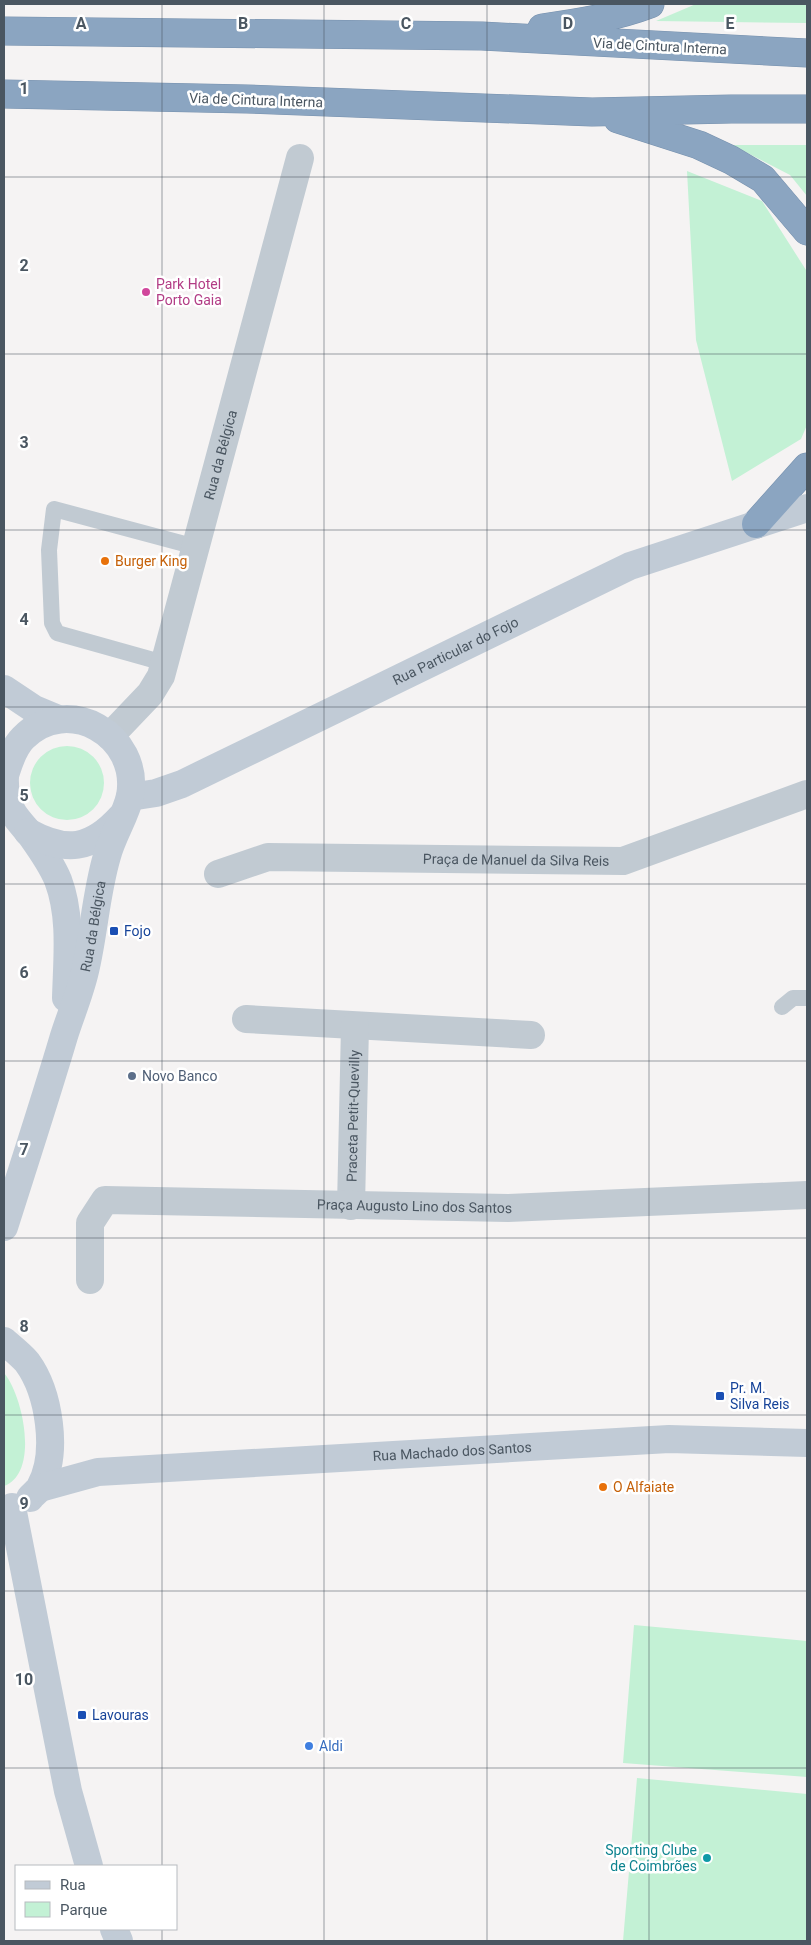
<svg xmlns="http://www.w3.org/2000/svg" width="811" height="1945" viewBox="0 0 811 1945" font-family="Roboto,sans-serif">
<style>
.green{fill:#c3f1d5}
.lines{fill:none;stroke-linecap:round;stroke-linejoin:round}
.highway-casing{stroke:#7690ad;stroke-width:29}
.lane{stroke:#c1cad2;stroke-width:16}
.street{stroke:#c1cad2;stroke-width:28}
.secondary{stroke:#c1cbd6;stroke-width:28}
.highway{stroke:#8ba5c1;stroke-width:28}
.grid{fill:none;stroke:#4a5661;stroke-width:1;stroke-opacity:0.55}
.hotel-dot{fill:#d1479c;stroke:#fff;stroke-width:2}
.food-dot{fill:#e8710a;stroke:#fff;stroke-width:2}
.transit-dot{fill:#1a4fb4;stroke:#fff;stroke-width:2}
.service-dot{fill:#5c6f8a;stroke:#fff;stroke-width:2}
.shop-dot{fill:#3f7fe0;stroke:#fff;stroke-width:2}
.culture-dot{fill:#0f9aa8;stroke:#fff;stroke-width:2}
.labels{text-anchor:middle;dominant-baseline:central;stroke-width:5;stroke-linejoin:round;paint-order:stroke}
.street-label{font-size:14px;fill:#4a5661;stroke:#fff}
.hotel-label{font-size:14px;fill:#b23c85;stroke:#fff;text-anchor:start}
.food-label{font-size:14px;fill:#c56008;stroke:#fff;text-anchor:start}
.transit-label{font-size:14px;fill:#164399;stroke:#fff;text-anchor:start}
.service-label{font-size:14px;fill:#4e5e75;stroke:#fff;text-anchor:start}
.shop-label{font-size:14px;fill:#366cbe;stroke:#fff;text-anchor:start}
.culture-label{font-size:14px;fill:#0d838f;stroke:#fff;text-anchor:end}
.grid-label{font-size:16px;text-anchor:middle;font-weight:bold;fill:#4a5661;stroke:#fff;stroke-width:5;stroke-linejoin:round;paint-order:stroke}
</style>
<rect width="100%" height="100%" fill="#f5f3f3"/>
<!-- green -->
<path class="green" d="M696,4H807V23L656,21Z
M732,145H807V196L790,175Z
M687,171L762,201L806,270L807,273V425L801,439L732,481L696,340Z
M30 783a37 37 0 1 1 74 0a37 37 0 1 1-74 0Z
M4,1373C23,1395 40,1473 4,1486Z
M634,1625L807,1641V1777L623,1763Z
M637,1778L807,1794V1941H623Z"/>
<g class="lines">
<!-- highway casing -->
<g class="highway-casing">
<path id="highway" d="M542,28C578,23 616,17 650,4
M4,31L482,36L807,53
M4,94L247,99L592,112L731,109H807
M618,119L699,145L731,160L763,179L807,231
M756,524L807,467"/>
</g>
<!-- lane -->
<path class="lane" d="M164,663L57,633L52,623L49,550L54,509L196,547
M782,1007L793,998H807"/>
<!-- street -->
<g class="street">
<path id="s1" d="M110,736L150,694L161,676L300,158"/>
<path id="s2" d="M218,874L268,857L623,861L807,794"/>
<path d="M246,1019L531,1035"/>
<path id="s3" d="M351,1206L355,1026"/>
<path id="s4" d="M90,1280V1223L105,1200L508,1208L807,1195"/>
</g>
<!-- secondary -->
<g class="secondary">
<path d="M4,689L34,709L58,719"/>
<path d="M5,757C5,770 4,783 6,795C9,812 20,822 30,834C40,848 51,863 58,880C72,917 67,959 66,998"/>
<path id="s5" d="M130,797L156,793L182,784L630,566L807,508"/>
<path d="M28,832C66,853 91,850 121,817"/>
<path id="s6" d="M4,1227C24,1164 45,1100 64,1036C71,1014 80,993 85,971C94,933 96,893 107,856C112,836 126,815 130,796C141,735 67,693 23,738C13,748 9,763 5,775"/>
<path d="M4,1341C11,1347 21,1355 27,1362C49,1392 59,1453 40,1487C38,1491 33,1494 30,1498"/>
<path id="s7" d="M40,1488L98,1472L669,1439L807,1443"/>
<path d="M12,1507L68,1791L89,1866"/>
<path d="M114,1929L119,1941"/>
</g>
<!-- highway -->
<use href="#highway" class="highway"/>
</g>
<!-- grid -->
<path class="grid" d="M162,4V1866M324,4V1941M487,4V1941M649,4V1941M4,177H807M4,354H807M4,530H807M4,707H807M4,884H807M4,1061H807M4,1238H807M4,1415H807M4,1591H807M4,1768H807M162,1929V1941"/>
<!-- markers -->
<circle class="hotel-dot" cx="146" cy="292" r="5"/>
<g class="food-dot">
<circle cx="105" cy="561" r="5"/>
<circle cx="603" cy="1487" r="5"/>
</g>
<g class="transit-dot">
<rect x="109" y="926" width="10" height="10" rx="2.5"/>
<rect x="715" y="1391" width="10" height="10" rx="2.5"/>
<rect x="77" y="1710" width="10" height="10" rx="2.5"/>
</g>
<circle class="service-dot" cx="132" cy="1076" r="5"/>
<circle class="shop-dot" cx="309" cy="1746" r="5"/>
<circle class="culture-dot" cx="707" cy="1858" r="5"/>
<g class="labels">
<!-- street labels -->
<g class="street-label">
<text transform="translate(660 46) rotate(3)">Via de Cintura Interna</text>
<text transform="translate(256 100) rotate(2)">Via de Cintura Interna</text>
<text stroke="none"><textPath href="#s1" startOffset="308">Rua da Bélgica</textPath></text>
<text stroke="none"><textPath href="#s5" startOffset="358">Rua Particular do Fojo</textPath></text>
<text stroke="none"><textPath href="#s2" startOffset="301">Praça de Manuel da Silva Reis</textPath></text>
<text stroke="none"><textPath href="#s6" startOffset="314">Rua da Bélgica</textPath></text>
<text stroke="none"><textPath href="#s3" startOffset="90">Praceta Petit-Quevilly</textPath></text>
<text stroke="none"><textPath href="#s4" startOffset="394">Praça Augusto Lino dos Santos</textPath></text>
<text stroke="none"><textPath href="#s7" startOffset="415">Rua Machado dos Santos</textPath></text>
</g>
<!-- hotel labels -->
<g class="hotel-label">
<text x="156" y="284">Park Hotel<tspan x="156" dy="16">Porto Gaia</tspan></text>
</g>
<!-- food labels -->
<g class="food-label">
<text x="115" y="561">Burger King</text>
<text x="613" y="1487">O Alfaiate</text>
</g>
<!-- transit labels -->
<g class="transit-label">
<text x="124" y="931">Fojo</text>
<text x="730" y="1388">Pr. M.<tspan x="730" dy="16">Silva Reis</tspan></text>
<text x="92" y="1715">Lavouras</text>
</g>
<!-- service labels -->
<g class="service-label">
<text x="142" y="1076">Novo Banco</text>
</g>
<!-- shop labels -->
<g class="shop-label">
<text x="319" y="1746">Aldi</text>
</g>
<!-- culture labels -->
<g class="culture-label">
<text x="697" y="1850">Sporting Clube<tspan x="697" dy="16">de Coimbrões</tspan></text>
</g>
</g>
<g class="grid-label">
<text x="81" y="29">A</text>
<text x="243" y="29">B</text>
<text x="406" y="29">C</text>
<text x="568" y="29">D</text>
<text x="730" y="29">E</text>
<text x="24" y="94">1</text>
<text x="24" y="271">2</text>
<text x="24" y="448">3</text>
<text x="24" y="625">4</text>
<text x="24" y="801">5</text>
<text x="24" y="978">6</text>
<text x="24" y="1155">7</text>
<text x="24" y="1332">8</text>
<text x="24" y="1509">9</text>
<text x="24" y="1685">10</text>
</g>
<!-- border -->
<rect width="811" height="1945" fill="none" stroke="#4a5661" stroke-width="10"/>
<!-- legend -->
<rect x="15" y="1865" width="162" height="65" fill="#ffffff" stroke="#b7bbc0"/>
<rect x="25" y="1881" width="25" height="8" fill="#c1cbd6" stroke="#b7bbc0"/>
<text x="60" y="1890" font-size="15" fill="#4a5661">Rua</text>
<rect x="25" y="1902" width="25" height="15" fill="#c3f1d5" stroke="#b7bbc0"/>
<text x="60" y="1915" font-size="15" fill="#4a5661">Parque</text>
</svg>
